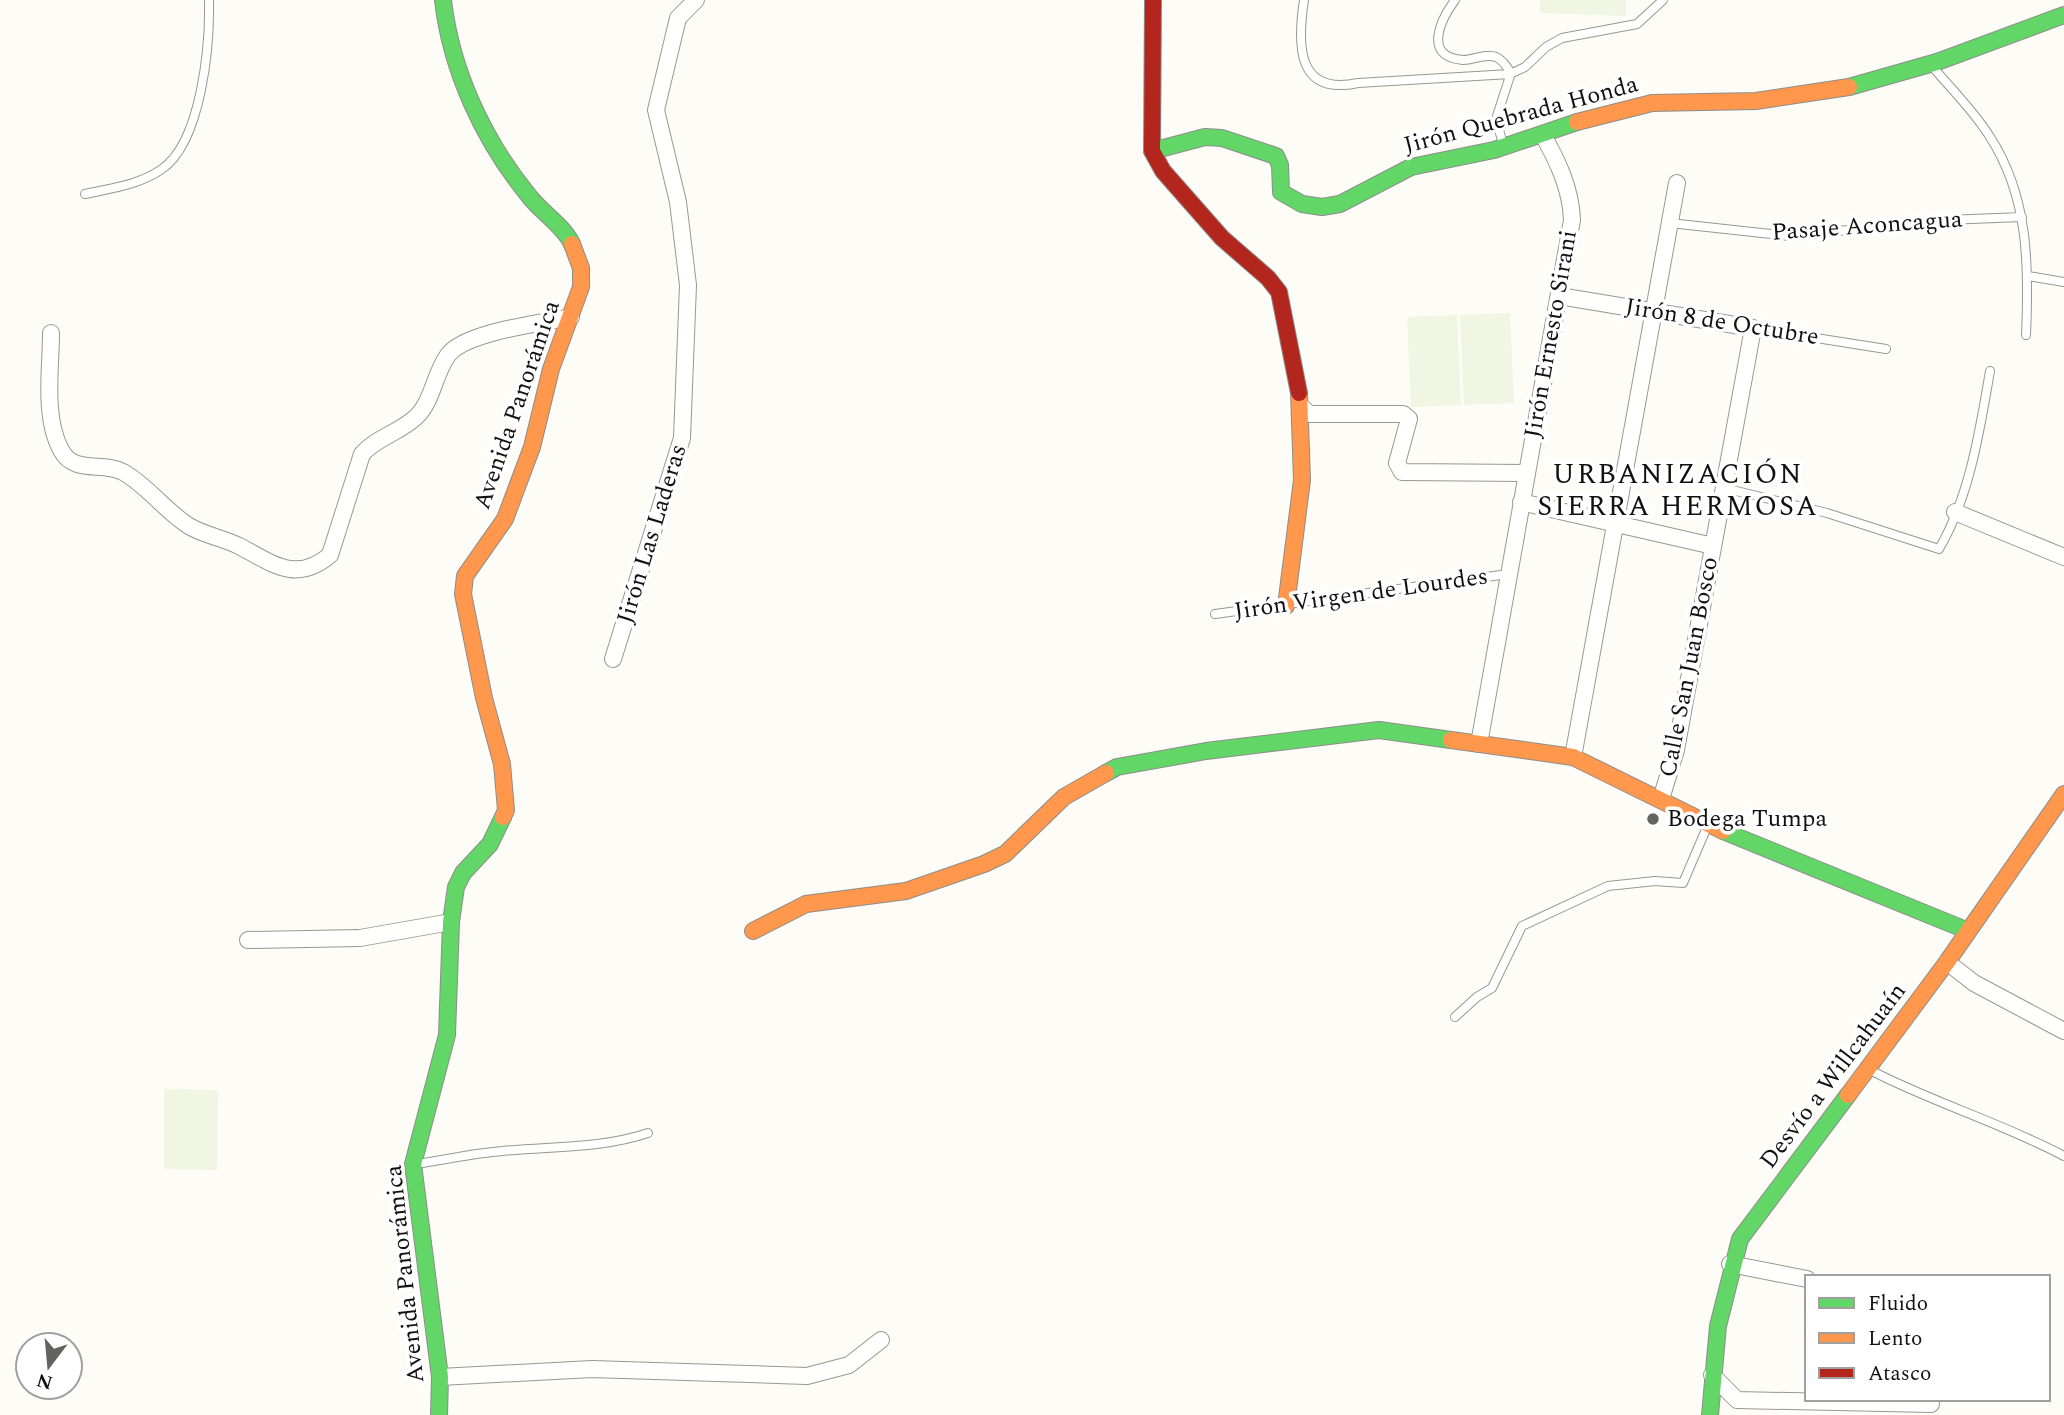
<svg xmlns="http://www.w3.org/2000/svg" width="2064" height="1415" viewBox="0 0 2064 1415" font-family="Spectral,serif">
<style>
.pitch{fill:#f0f6e1}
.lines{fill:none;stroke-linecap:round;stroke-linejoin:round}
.lane-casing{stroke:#979795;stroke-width:10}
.street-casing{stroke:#979795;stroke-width:18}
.fast-casing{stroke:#8e8d8b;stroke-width:18}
.slow-casing{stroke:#8e8d8b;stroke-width:18}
.jam-casing{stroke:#8e8d8b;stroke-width:18}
.lane{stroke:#fffffe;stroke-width:8}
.street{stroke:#fffffe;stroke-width:16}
.fast{stroke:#63d668;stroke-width:16}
.slow{stroke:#ff974d;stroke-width:16}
.jam{stroke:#b3261e;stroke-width:16}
.poi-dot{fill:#646362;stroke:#fff;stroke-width:2.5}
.labels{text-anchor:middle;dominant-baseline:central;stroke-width:7;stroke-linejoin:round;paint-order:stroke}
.street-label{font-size:24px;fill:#111;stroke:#fff}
.poi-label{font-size:24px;fill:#111;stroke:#fff;text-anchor:start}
.quarter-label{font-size:28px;letter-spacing:2px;fill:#111;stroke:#fff}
</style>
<rect width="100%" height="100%" fill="#fdfcf7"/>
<!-- pitch -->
<path class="pitch" d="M1540,0H1626V16L1540,13Z
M1510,313L1514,403L1464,405L1460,315Z
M1457,315L1461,405L1411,407L1407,317Z
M164,1089L218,1090L217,1170L164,1169Z"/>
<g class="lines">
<!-- lane casing -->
<g class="lane-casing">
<path id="lane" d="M1304,0C1297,46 1297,96 1358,83L1510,74L1525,67L1546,47L1562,38L1637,24L1663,0
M1455,0C1441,19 1422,57 1463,60C1474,60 1485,53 1496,57C1503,60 1507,67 1511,73L1496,119L1503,144
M1932,66C1951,89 1974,111 1990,137C2029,197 2029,267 2026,335
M85,194C112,188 139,185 162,169C202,141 210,44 209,0
M1670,223L1789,236L1946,220L2022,217
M2028,276L2064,282
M1753,328L1886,349
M1724,488L1827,513L1939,549C1970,496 1980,429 1990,371
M1215,614L1508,574
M1455,1017L1477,997L1492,988L1522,926L1608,886L1655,881L1683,883L1707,827
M1872,1071C1934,1103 2002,1123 2064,1156
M416,1164C445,1160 474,1153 503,1151C552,1146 600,1149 648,1133"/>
</g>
<!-- street casing -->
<g class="street-casing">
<path id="street" d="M1559,296L1753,328L1676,750L1661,799
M51,333C51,369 43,417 61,450C74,475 102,461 123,472C148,486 165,511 189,526C204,535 223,538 239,546C272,563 296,584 330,555L362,454C377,437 399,433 416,417C433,401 434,374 448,355C465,332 542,323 571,317
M1302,407L1309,414H1403L1409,419L1397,463L1402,472L1527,473
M1521,502L1713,546
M1955,512L2064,557
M613,659L682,438L688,285L678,202L656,110L678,18L696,0
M1479,744L1572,220C1571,189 1558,162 1543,135
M1573,757L1677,183
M248,940L360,938L451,922
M1947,962L1974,983L2064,1031
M1730,1264L1807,1279
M1712,1375L1737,1400L1931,1404L1930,1399
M440,1377L592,1369L807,1376L849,1365L881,1340"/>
</g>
<!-- fast casing -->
<g class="fast-casing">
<path id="fast" d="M443,0C451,71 484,141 529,196C541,212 564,226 572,244
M1849,87L1937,62L2064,15
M1152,151L1205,137L1222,138L1276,156L1280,165L1281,192L1302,204L1322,207L1340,204L1411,167L1494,150L1577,122
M1106,773L1117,767L1206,751L1379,730L1451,740
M1723,831L1966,930
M439,1415L440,1377L413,1164L447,1035L451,922L456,887L463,873L490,844L503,817
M1710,1415L1718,1326L1740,1239L1848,1095"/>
</g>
<!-- slow casing -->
<g class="slow-casing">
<path id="slow" d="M1577,122L1652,103L1756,101L1849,87
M1286,606L1302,480L1299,393
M1451,740L1573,757L1723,831
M503,817L506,810L502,764L484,698L463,594L465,576L505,519L532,447L551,369L581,287V268L572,244
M753,931L806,904L906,891L984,864L1005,854L1064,797L1106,773
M1848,1095L1947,962L2064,794"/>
</g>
<!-- jam casing -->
<g class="jam-casing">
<path id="jam" d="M1153,0L1152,151L1163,171L1222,238L1268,278L1279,292L1299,393"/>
</g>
<!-- lane -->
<use href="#lane" class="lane"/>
<!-- street -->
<use href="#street" class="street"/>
<!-- fast -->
<use href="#fast" class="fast"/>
<!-- slow -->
<use href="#slow" class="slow"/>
<!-- jam -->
<use href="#jam" class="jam"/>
</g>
<!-- markers -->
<circle class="poi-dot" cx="1653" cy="819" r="7"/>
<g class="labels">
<!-- street labels -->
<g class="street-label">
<text transform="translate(1521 115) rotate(-15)">Jirón Quebrada Honda</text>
<text transform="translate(1867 226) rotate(-4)">Pasaje Aconcagua</text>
<text transform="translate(1722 322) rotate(9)">Jirón 8 de Octubre</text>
<text transform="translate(1551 334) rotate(-80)">Jirón Ernesto Sirani</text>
<text transform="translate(517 405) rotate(-71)">Avenida Panorámica</text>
<text transform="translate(652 534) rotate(-73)">Jirón Las Laderas</text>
<text transform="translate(1361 594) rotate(-8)">Jirón Virgen de Lourdes</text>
<text transform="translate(1689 667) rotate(-79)">Calle San Juan Bosco</text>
<text transform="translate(1833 1076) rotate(-53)">Desvío a Willcahuaín</text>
<text transform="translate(405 1274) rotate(-96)">Avenida Panorámica</text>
</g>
<!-- poi labels -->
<g class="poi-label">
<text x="1667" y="819">Bodega Tumpa</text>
</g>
<!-- quarter labels -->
<g class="quarter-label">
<text x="1678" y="474">URBANIZACIÓN<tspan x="1678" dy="32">SIERRA HERMOSA</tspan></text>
</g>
</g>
<!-- legend -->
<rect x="1805" y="1275" width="245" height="126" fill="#ffffff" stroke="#a0a0a0" stroke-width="2"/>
<rect x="1819" y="1298" width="35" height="10" fill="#63d668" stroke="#a0a0a0" stroke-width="2"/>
<text x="1868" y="1310" font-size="21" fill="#111111">Fluido</text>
<rect x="1819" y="1333" width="35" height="10" fill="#ff974d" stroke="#a0a0a0" stroke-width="2"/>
<text x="1868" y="1345" font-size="21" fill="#111111">Lento</text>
<rect x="1819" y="1368" width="35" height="10" fill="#b3261e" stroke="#a0a0a0" stroke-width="2"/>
<text x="1868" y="1380" font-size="21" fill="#111111">Atasco</text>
<!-- north arrow -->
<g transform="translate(49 1366) rotate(196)"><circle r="33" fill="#ffffff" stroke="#a0a0a0" stroke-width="2"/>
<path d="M0-5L12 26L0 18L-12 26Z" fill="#646362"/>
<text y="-10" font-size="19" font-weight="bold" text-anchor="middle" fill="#111111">N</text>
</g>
</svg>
